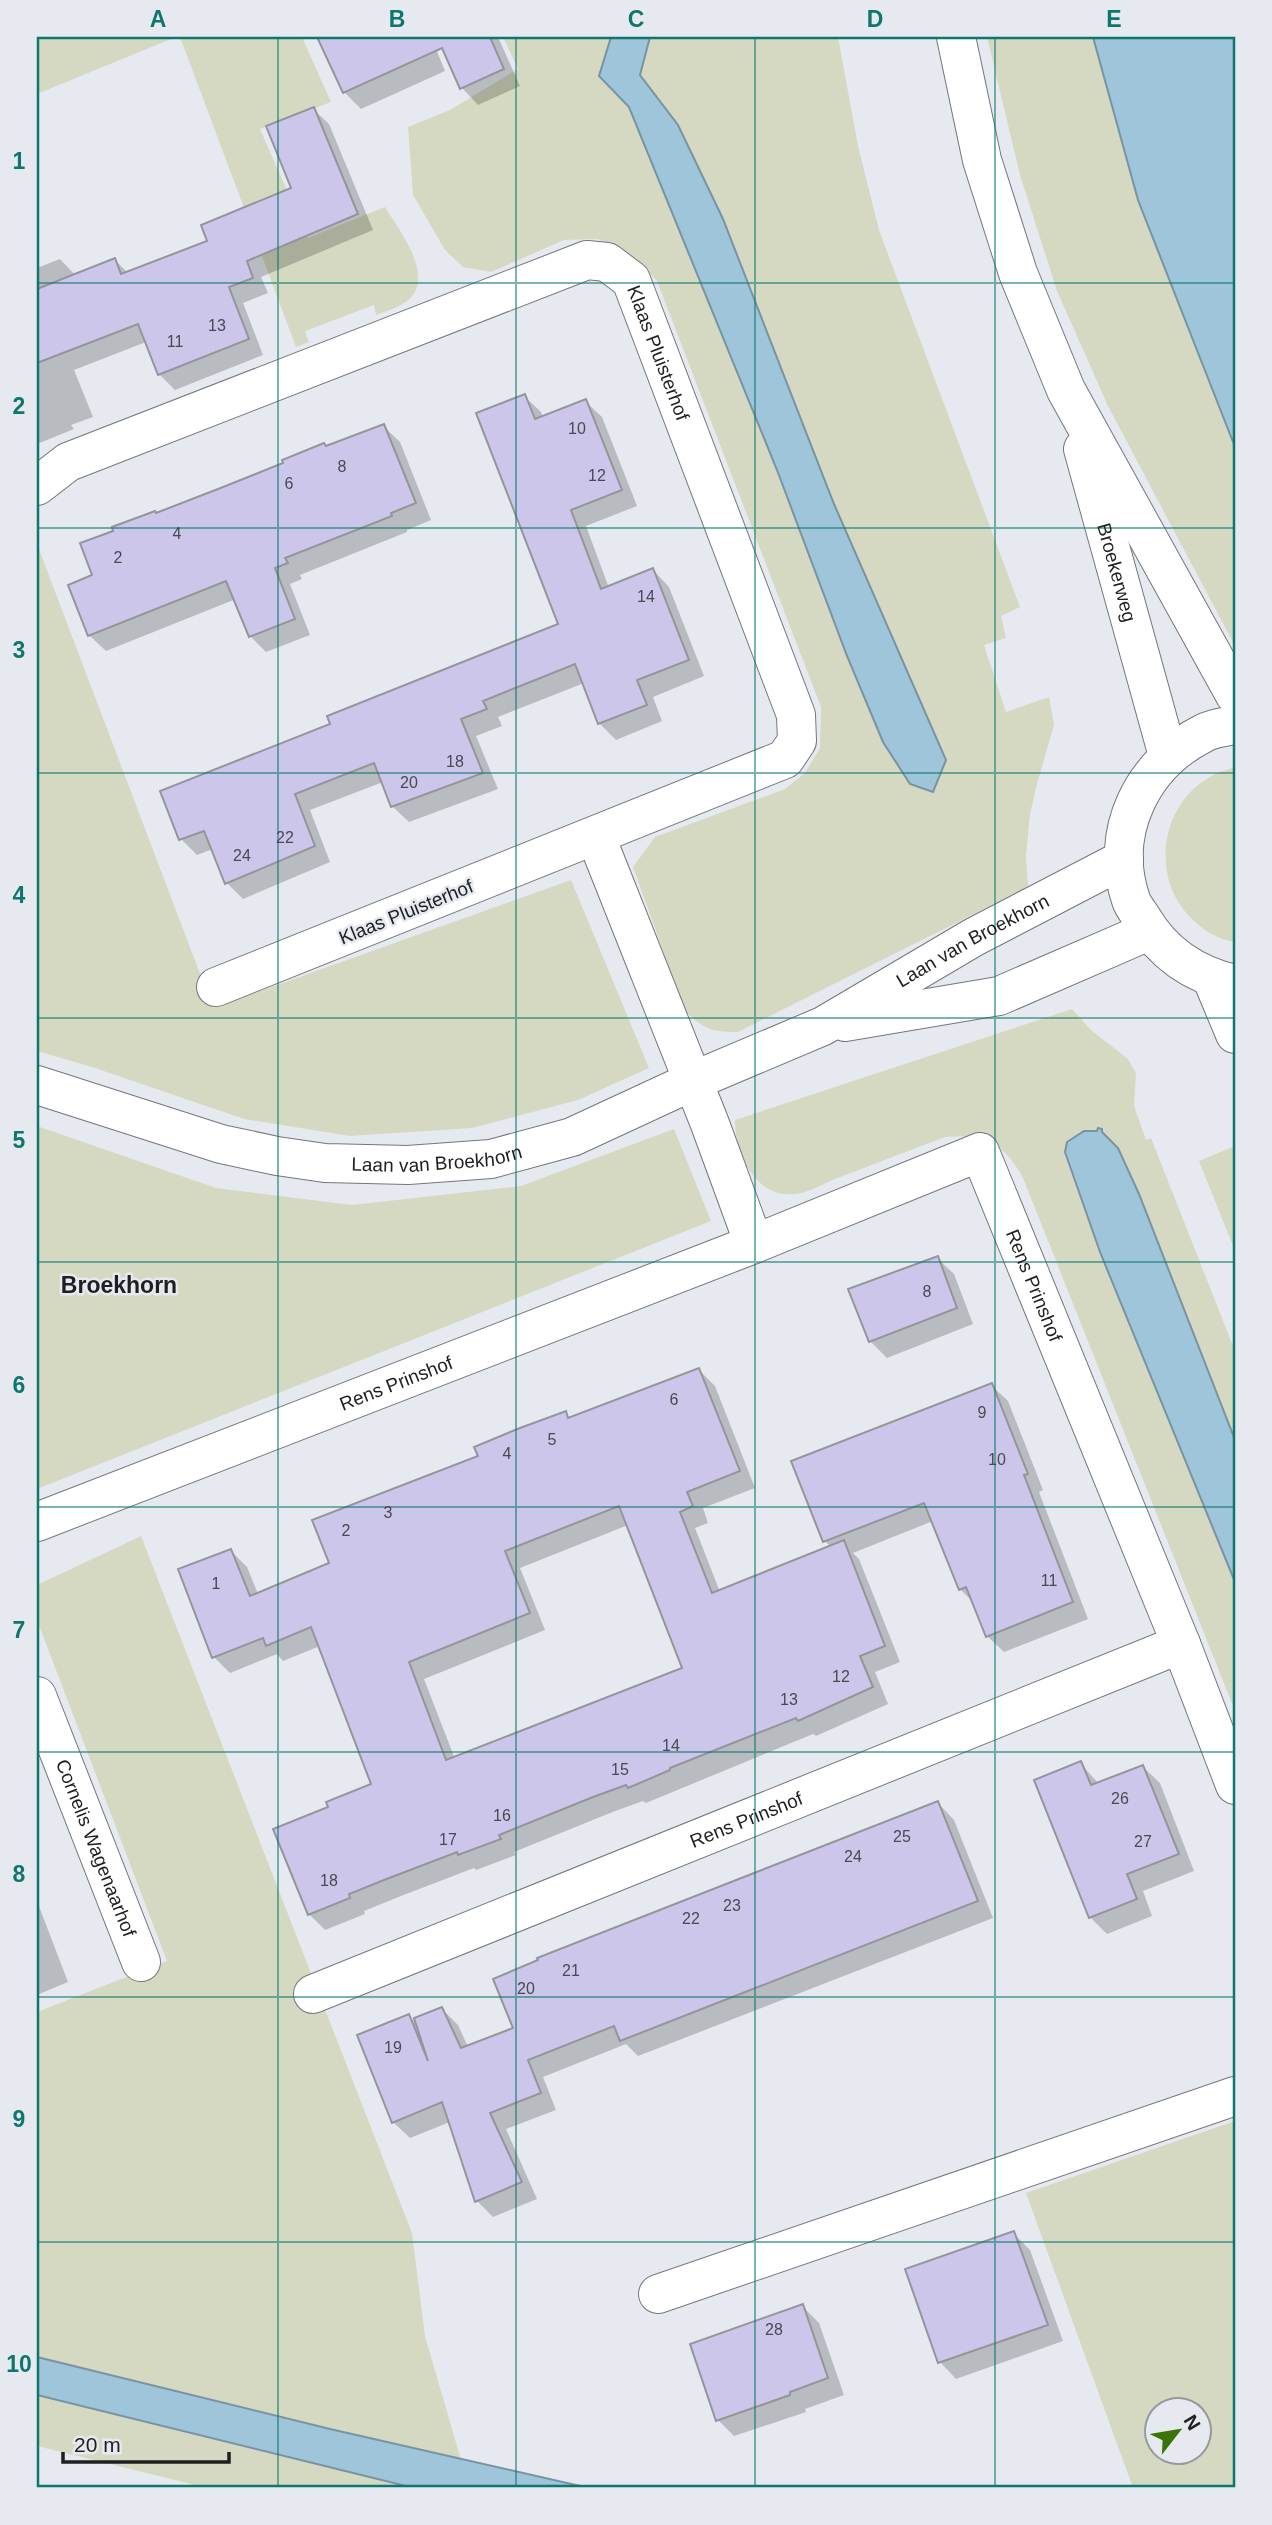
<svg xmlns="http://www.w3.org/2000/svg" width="1272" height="2525" viewBox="0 0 1272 2525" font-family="Helvetica,sans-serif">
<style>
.green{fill:#d5d9c1;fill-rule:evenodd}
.water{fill:#9fc5da;stroke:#7893a2;stroke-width:2}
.shadow{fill:#0003;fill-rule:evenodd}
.building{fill:#ccc6ea;stroke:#95949b;stroke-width:2;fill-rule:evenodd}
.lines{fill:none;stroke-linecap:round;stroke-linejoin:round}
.street-casing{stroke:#73777d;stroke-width:40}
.secondary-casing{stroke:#73777d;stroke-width:40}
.street{stroke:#fff;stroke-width:38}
.secondary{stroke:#fff;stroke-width:38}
.grid{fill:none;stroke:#0f766e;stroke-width:2;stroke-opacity:0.55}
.labels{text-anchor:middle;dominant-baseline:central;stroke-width:5;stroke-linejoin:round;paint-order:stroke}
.number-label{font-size:16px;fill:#494953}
.street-label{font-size:19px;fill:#1d1f21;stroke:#e6eaf0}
.quarter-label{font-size:23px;font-weight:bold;fill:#1d1f21;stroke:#e6eaf0}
.neatline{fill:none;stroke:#0f766e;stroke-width:2.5}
.grid-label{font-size:23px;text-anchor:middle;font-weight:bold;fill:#0f766e}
</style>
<rect width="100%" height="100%" fill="#e6eaf0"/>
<!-- green -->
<path class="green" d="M46,37H176L37,94V41Z
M180,37H302L331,102L260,129L308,238L385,207C399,230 437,278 407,301C398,308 386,311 376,315L374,305L305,331L309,342L296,347Z
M503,37H611L599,76L629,107L777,470L847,656L883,742L933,791L946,760L834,504L723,219L677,125L640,75L650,37H838L858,146L879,230L1020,607L1001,616L1006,638L984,645L1006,712L1049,697L1054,725L1037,784L1030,814L1026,856L1028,887L738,1032C712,1032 702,1029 684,1009L633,867L655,837L785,789L805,773L820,748L821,707L657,281L636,260L598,239L564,240L491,272L463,267L445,250L413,195L408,127L450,110L518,69Z
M987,37H1093L1138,200L1235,447V646L1108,406L1057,291L1020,175Z
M37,544L213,1008L571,880L649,1068L578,1100L472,1128L350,1136L244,1119L92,1067L37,1051Z
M1235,767V942C1218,940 1201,929 1189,916C1151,876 1160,805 1210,777C1217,772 1227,770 1235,767Z
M1072,1009L1091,1030L1128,1059L1136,1073L1134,1106L1146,1140L1151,1138L1235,1351V1711L1023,1178C1004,1143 985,1134 945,1137C908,1151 872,1165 835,1179C823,1184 808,1193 795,1194C755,1199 735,1152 735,1120Z
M37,1126L216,1188L352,1205L521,1186L674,1129L711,1221L37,1489Z
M1235,1146V1251L1199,1161Z
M141,1536L412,2233L425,2336L461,2460L37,2357V2012L167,1961L37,1620V1585Z
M1235,2121V2488H1133L1026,2193ZM1156,2410H1198V2452H1156Z
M37,2395L414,2488H207L37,2446Z"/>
<!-- water -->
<path class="water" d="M611,37H650L640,75L678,125L723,219L834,504L946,760L933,792L910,784L883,742L847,656L777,470L629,107L599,76Z
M1093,37H1235V447L1138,200Z
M1098,1128L1102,1129V1132L1118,1148L1139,1194L1235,1440V1582L1100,1252L1065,1152L1067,1142L1084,1131H1097Z
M37,2357L330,2429L589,2488H414L37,2395Z"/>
<!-- shadow -->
<path class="shadow" d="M319,37H431L445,71L361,109L344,92Z
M439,37H498L520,86L478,105L462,88Z
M313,109L329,124L373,230L261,277L268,293L243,303L263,355L175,390L159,374L146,342L74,370L93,417L71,425L74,429L37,444V268L60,259L76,276L115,260L128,273L209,242L293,189Z
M524,396L541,412L543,418L585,401L602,417L637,506L586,526L609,588L653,570L669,587L704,676L653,697L662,721L616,740L599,723L584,683L498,717L502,726L476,736L498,789L409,822L392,806L383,782L310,810L330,862L243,899L227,883L213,849L197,855L181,839L332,725L561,625Z
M383,426L400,442L431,520L407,530V532L300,575L302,579L290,584L310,635L266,652L250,636L236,599L106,651L89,635L95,576L157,515Z
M937,1258L954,1274L973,1324L887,1358L870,1341Z
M699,1370L715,1386L755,1488L703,1508L708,1523L695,1528L720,1592L831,1547L825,1541L991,1385L1008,1401L1043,1490L1039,1492L1088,1619L1004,1652L987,1636L974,1603L960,1589L933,1521L853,1553L859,1559L900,1662L875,1672L888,1704L816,1736L813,1734L646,1803L643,1801L610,1813L514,1852L516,1855L476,1870L474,1868L401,1896L364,1911L365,1914L325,1930L309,1914L330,1808L374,1785L320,1646L283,1661L277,1654L230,1673L214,1657L231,1551L247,1567L258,1594L332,1564L480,1457L565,1413L571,1419ZM628,1525L684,1669L455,1759L424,1679L545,1630L520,1568Z
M1080,1763L1099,1784L1143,1767L1160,1783L1194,1871L1143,1891L1152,1916L1107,1934L1090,1917Z
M938,1803L954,1820L993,1918L638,2056L626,2044L543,2077L556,2110L506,2129L537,2199L493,2217L477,2201L450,2122L410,2138L393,2122L409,2016L413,2020L442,2009L458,2025L468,2047L515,2029Z
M37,1901L68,1982L37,1995Z
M1014,2234L1030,2250L1063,2341L956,2379L940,2362Z
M802,2306L819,2323L844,2395L805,2409L806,2412L734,2436L718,2420Z"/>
<!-- building -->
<path class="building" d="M317,37H490L504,69L460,89L442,48L343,93Z
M314,107L358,214L247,261L253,278L229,287L249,339L158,375L138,324L37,363V289L115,258L121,274L207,241L201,225L291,188L266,126Z
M525,394L535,419L586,399L622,490L571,510L601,589L653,568L689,660L637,680L647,705L598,724L575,664L483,701L487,709L461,719L483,773L391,807L374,763L295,794L315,846L225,884L204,831L179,840L160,791L330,724L327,716L558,624L476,413Z
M384,424L416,503L391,513L392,516L285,558L288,563L275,568L295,619L249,637L226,581L88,636L68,585L92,575L80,543L113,531L112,527L155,511L156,513L218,489L283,463L282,460L324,443L326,446Z
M938,1256L957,1308L869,1342L848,1289Z
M699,1368L740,1471L687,1492L693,1506L680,1512L712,1593L844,1540L885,1646L860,1656L873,1687L798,1721L796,1718L670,1768V1770L628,1788L626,1785L593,1797L499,1835L501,1839L458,1855L457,1852L384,1880L349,1894L350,1898L308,1915L273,1829L328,1807L326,1802L371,1784L311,1627L266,1646L263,1638L212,1658L178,1569L231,1549L250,1596L329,1563L312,1520L478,1456L474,1447L520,1428L566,1411L568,1418ZM619,1506L682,1668L446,1760L409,1662L530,1613L505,1551Z
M992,1383L1028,1474L1024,1475L1073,1602L986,1637L966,1587L959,1590L924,1503L823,1542L791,1461Z
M1081,1761L1091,1785L1143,1765L1179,1854L1127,1874L1137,1899L1089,1918L1034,1780Z
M938,1801L978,1901L620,2041L614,2026L528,2060L541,2093L490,2113L522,2182L475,2202L442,2102L392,2123L357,2035L409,2014L428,2061L414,2018L442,2007L461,2048L513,2028L493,1979L538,1960L537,1958Z
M1014,2231L1048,2325L938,2363L905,2269Z
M803,2304L828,2378L790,2392V2395L716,2421L690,2344Z"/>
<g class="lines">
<!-- street casing -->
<g class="street-casing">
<g id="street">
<path id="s1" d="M37,486L68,462L587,260L607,262L631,280L796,715L797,741L785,759L216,987"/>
<path d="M596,837L710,1124L754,1244"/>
<path d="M845,1022L999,996L1149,931"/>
<path id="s2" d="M37,1085L221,1144L277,1156L325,1163L408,1165L491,1159L572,1137L693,1081L823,1026L974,937L1124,859"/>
<path id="s3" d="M37,1522L754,1244L980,1152L1181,1644L1235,1785"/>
<path id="s4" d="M37,1696L141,1962"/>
<path id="s5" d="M313,1994L1181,1644"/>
<path d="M658,2294L1235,2096"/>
</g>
</g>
<!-- secondary casing -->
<g class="secondary-casing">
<g id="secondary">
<path d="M956,37L982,160L1018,273L1066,390L1235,695"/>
<path id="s6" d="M1083,449L1168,756"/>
<path d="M1235,725C1225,727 1213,728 1204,733C1142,764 1108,832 1131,900C1133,906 1138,912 1142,918C1163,954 1195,975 1235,984"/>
<path d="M1212,979L1235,1034"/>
</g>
</g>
<!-- street -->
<use href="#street" class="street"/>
<!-- secondary -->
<use href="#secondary" class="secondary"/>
</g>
<!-- grid -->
<path class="grid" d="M278,37V2488M516,37V2488M755,37V2488M995,37V2488M37,283H1235M37,528H1235M37,773H1235M37,1018H1235M37,1262H1235M37,1507H1235M37,1752H1235M37,1997H1235M37,2242H1235"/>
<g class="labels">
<!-- number labels -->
<g class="number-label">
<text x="217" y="325">13</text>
<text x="175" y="341">11</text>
<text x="577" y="428">10</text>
<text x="342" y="466">8</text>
<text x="597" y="475">12</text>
<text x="289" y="483">6</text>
<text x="177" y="533">4</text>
<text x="118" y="557">2</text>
<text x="646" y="596">14</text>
<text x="455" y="761">18</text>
<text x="409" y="782">20</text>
<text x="285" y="837">22</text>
<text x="242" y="855">24</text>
<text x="927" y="1291">8</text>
<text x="674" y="1399">6</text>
<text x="982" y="1412">9</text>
<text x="552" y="1439">5</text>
<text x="507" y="1453">4</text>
<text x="997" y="1459">10</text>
<text x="388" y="1512">3</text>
<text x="346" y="1530">2</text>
<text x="1049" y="1580">11</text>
<text x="216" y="1583">1</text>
<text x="841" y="1676">12</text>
<text x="789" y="1699">13</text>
<text x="671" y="1745">14</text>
<text x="620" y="1769">15</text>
<text x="1120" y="1798">26</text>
<text x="502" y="1815">16</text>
<text x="902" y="1836">25</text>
<text x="448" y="1839">17</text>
<text x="1143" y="1841">27</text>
<text x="853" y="1856">24</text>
<text x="329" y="1880">18</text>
<text x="732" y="1905">23</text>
<text x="691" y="1918">22</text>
<text x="571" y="1970">21</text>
<text x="526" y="1988">20</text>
<text x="393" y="2047">19</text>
<text x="774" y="2329">28</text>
</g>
<!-- street labels -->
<g class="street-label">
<text stroke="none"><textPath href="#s1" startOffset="724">Klaas Pluisterhof</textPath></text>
<text stroke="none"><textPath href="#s6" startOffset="128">Broekerweg</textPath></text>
<text transform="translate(406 912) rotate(-22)">Klaas Pluisterhof</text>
<text stroke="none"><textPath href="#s2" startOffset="996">Laan van Broekhorn</textPath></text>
<text stroke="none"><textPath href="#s2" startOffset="411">Laan van Broekhorn</textPath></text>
<text stroke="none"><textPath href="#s3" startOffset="1157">Rens Prinshof</textPath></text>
<text stroke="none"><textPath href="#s3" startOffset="385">Rens Prinshof</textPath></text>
<text stroke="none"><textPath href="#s5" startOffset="467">Rens Prinshof</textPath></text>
<text stroke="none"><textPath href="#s4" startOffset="163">Cornelis Wagenaarhof</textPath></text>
</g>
<!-- quarter labels -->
<g class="quarter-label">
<text x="119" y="1285">Broekhorn</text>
</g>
</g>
<!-- border -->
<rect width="1272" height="2525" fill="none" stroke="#e6eaf0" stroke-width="77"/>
<!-- north arrow -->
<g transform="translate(1178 2431) rotate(59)"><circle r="33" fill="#e6eaf0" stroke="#96999d" stroke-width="2"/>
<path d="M0-5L12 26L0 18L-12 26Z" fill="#3b7406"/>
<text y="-10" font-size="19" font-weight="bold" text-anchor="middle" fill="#1d1f21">N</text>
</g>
<!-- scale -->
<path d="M63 2452v10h166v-10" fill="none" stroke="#1d1f21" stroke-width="3.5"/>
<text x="74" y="2452" font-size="21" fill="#1d1f21" stroke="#e6eaf0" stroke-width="5" paint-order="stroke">20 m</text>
<rect x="38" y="38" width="1196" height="2448" class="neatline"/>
<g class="grid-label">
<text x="158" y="27">A</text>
<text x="397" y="27">B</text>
<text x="636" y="27">C</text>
<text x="875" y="27">D</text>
<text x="1114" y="27">E</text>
<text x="19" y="169">1</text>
<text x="19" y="414">2</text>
<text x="19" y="658">3</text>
<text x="19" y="903">4</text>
<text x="19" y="1148">5</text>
<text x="19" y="1393">6</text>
<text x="19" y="1638">7</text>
<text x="19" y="1882">8</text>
<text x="19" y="2127">9</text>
<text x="19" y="2372">10</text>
</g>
</svg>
